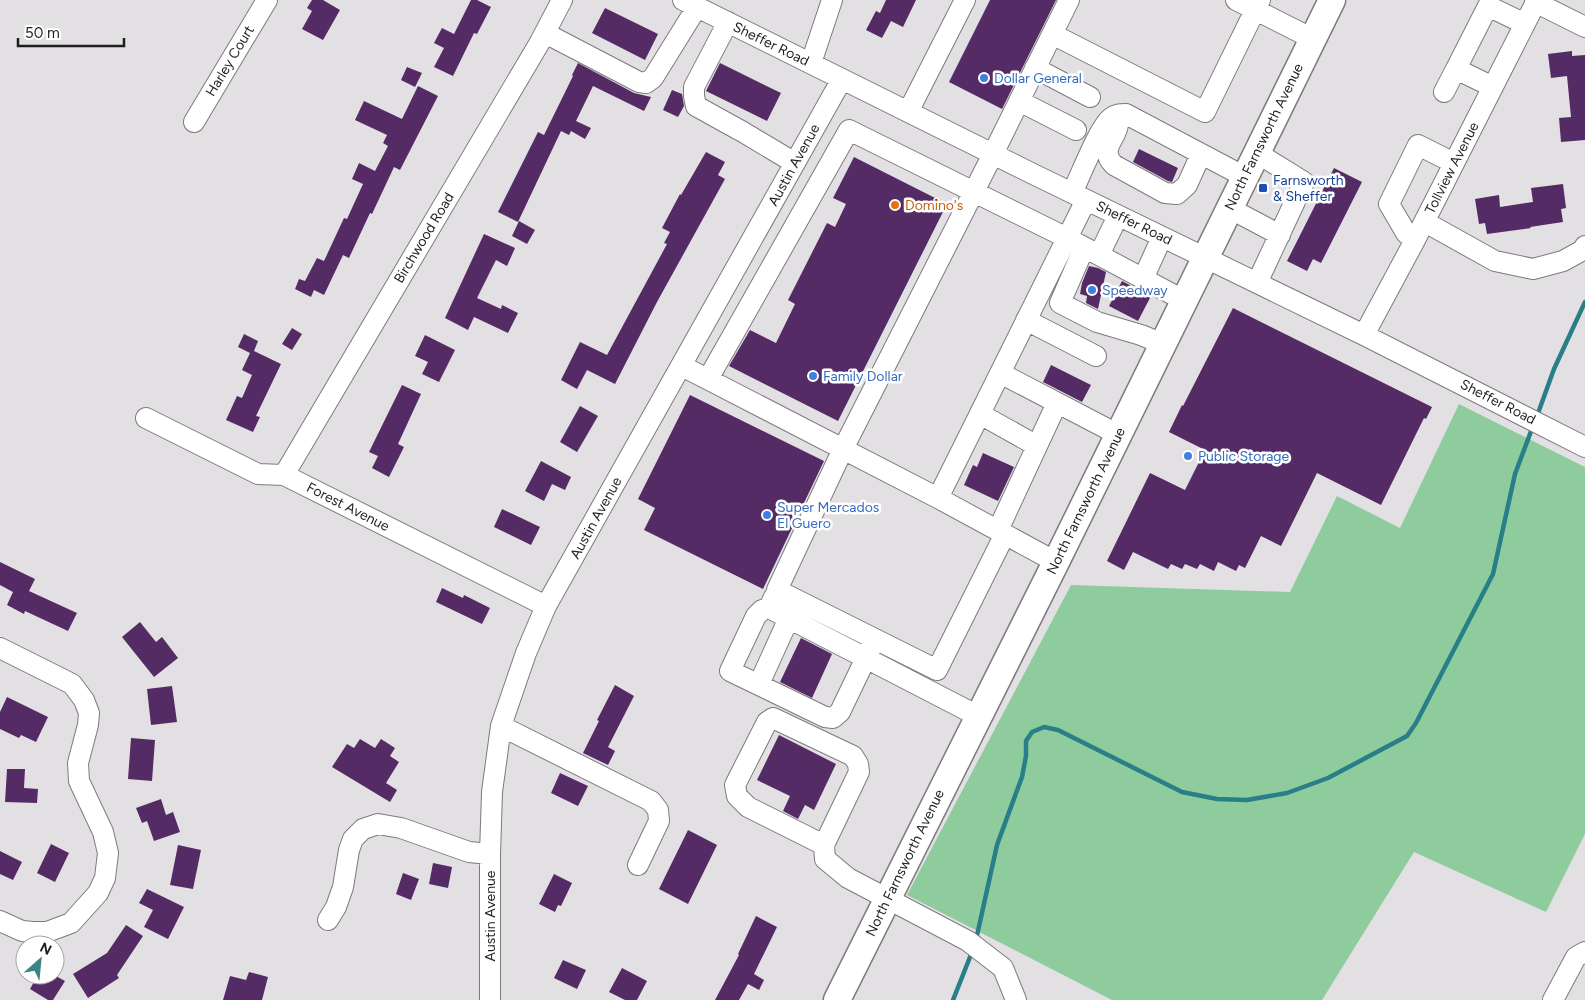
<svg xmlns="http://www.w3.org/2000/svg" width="1585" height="1000" viewBox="0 0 1585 1000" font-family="Figtree,sans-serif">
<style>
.green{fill:#8ecc9e}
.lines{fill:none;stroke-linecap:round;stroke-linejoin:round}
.stream{stroke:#297f87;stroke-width:4.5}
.building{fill:#542b64}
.minor-casing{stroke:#7d7a7e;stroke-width:22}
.major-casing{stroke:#7d7a7e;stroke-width:29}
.minor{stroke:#fff;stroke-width:20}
.major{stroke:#fff;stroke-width:26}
.shop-dot{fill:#3f7fe0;stroke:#fff;stroke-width:2}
.transit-dot{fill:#1a4fb4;stroke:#fff;stroke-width:2}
.food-dot{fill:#e8710a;stroke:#fff;stroke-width:2}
.labels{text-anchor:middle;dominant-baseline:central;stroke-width:5;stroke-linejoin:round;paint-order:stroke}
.street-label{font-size:14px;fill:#1f1e1f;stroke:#fff}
.shop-label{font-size:14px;fill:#366cbe;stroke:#fff;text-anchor:start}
.transit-label{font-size:14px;fill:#164399;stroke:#fff;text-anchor:start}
.food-label{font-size:14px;fill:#c56008;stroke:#fff;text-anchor:start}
</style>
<rect width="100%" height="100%" fill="#e3e0e3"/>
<!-- green -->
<path class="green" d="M1459,404L1585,467V834L1546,912L1414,852L1322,1000H1112L907,895L1071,585L1290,592L1337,496L1400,528Z"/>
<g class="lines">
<!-- stream -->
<path class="stream" d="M1537,416L1554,369L1585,302
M976,940L997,845L1022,777L1026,756V741L1032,732L1044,727L1058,730L1182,792L1217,799L1247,800L1287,793L1328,778L1407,736L1416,723L1493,574L1515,474L1533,426
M953,1000L972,952"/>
</g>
<!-- building -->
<path class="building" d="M312,0H323L340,10L323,40L302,29L312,11L307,8Z
M471,0H477L491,7L477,34L474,33L453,76L434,67L444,48L434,43L442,28L454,34Z
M886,0H916L903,27L891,21L882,38L866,30L876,11L880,13Z
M990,0H1056L1002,109L949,82Z
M605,8L658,34L645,60L592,33Z
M1572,51V56L1585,55V140L1561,142L1559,118L1571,117L1567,76L1551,78L1548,54Z
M578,63L634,93L651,97L644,111L593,86L576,121L591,128L585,139L571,131L569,135L561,131L518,222L498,212L538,132L544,135L573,76L572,75Z
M720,63L781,93L767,121L706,91Z
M407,67L422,73L415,87L401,80Z
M418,86L438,96L400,170L394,167L372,214L370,213L349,258L343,255L324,295L314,290L311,297L295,289L299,279L305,281L317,258L324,261L344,218L347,219L363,184L352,179L359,163L375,171L388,146L383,143L387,135L355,120L364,101L402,119Z
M672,90L682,94L684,106L678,117L663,110Z
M1139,149L1178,168L1172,182L1168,181L1133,162Z
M706,152L725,162L718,175L725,179L657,302L615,384L587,370L577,389L561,380L580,342L607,355L667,244L664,243L670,232L662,228L680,194L681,195Z
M854,157L947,204L838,421L729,366L750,330L776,343L795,304L788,300L827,223L835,227L846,204L833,198Z
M1334,168L1362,182L1321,263L1313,259L1307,271L1287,261Z
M1563,184L1566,208L1561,209L1563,222L1530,227L1531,228L1487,234L1485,223L1479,224L1475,199L1499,195L1500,207L1533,202L1531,188Z
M519,221L535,230L527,244L512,236Z
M484,234L515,248L507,266L496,260L477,298L501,309L502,305L518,313L508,333L474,317L468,330L445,318Z
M1089,266L1098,268L1106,272L1098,309L1086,303L1087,296L1080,294L1082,283Z
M1122,281L1151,296L1138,321L1109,306Z
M1233,308L1432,407L1426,419L1424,418L1381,505L1317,473L1281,546L1261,536L1245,568L1239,565L1236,571L1218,562L1214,571L1200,564L1197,569L1185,564L1182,569L1171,564L1168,569L1133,552L1124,570L1107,561L1150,473L1185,490L1205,450L1169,432L1182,405L1183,406Z
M292,328L302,334L292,350L282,344Z
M244,334L258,341L254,351L281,364L256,416L260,417L253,432L226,420L237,396L242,398L252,375L242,370L250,353L238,347Z
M425,335L455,350L439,382L422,374L428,362L415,356Z
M1051,365L1091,385L1082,402L1043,382Z
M402,385L421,394L398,444L404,447L389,477L372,468L378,456L369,452Z
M690,395L824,461L763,589L644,530L655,508L638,499Z
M580,406L598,416L577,452L560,442Z
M983,453L1014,467L998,501L964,485L973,465L977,467Z
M541,461L571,477L565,490L552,484L544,501L525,491Z
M502,509L540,527L531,545L494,527Z
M0,562L35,579L29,591L77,613L68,631L25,611L24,614L7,605L13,592L0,585Z
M442,588L463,598L464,595L490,608L482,624L436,602Z
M140,622L156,642L162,637L178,658L154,677L122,637Z
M801,638L832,654L812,698L780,682Z
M615,685L634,696L608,747L615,751L608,765L583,753L599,721L597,720Z
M172,686L177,722L151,725L147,689Z
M7,697L48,717L36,742L21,735L19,738L0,729V712Z
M779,735L836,764L814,810L805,805L798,819L783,811L790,796L757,780Z
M131,738L155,740L152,781L128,779Z
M360,739L375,748L381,739L395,748L390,756L399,762L386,783L397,790L390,802L332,767L347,744L354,748Z
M7,769H25L24,788L38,789L37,803L5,802Z
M560,773L588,786L578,806L551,793Z
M161,799L166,815L173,812L180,832L154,841L147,821L142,823L136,808Z
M688,830L717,845L688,904L659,889Z
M51,844L69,853L55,882L37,873Z
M178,845L201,850L193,889L170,885Z
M0,851L22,862L13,880L0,874Z
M433,863L452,867L448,888L429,884Z
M403,873L419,879L411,900L396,894Z
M554,874L572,883L561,906L558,905L555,912L539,904Z
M147,889L184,907L168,939L144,927L153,910L139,903Z
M756,916L777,927L754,974L764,980L759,990L748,984L739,1000H715L739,955L738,954Z
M126,925L143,936L117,975L119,978L88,998L73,974L107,953Z
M563,960L586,970L577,989L554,978Z
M622,968L647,981L637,1000H625L609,992Z
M249,972L268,977L262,1000H223L230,976L246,980Z
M38,975H54L65,981L53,1000H48L30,989Z"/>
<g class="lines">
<!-- minor casing -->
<g class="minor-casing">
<path id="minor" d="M683,0L1029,172L1364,335L1585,447
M1236,0L1313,39
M1535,2L1585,27
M728,22L694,87V96L696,106L743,132L795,163
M545,33L639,82L646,83L653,78L697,7
M1052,34L1205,112L1260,0
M811,63L832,0
M1035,68L1090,97
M1456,69L1488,6L1525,24
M1444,92L1456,69L1493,87
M1019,101L1076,130
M908,112L965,0
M194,122L267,0
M1118,124C1117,139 1098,149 1114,165L1165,193L1177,194L1187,185L1201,154
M1257,153L1304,182L1257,283
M1072,193C1080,177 1099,127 1111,118C1116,114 1120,114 1126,114L1245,177
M1229,208L1280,235
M1425,222L1495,261L1533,269L1563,261L1583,250L1585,246
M1415,240L1406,233L1389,204L1418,145L1454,163
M1084,248L1060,303L1097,322L1141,335L1163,344
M1099,255L1118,216
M1143,279L1162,237
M1026,320L1096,356
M1364,335L1415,240L1537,0
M682,366L938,498L1056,562
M1000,373L1119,435
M708,379L849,130L1067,238L1185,301
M980,414L1037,446
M146,418L258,474L284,475L546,606
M284,475L540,42L562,0
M938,498L1086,200
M998,530L1057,403
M1005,534L937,670L777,590L843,449L993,154L1069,0
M774,597L769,608L978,716
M769,608L762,610L756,616L730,671L825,717L833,718L840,712L875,639
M0,648L72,684L84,700L89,713L88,725L78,763L79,781L103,832L108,853L105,878L98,893L71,923L47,932H33L22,931L0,921
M759,684L789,618
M501,726L651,801L658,810L659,821L638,865
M824,845L748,807L737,796L735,785L767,722L773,718L853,756L858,764L859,772L824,845L825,859L848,878L968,941L1003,968L1016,1000
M328,920L336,907L343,887L349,850L353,839L363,829L378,824L401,828L469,852L490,854
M490,1000V854L492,792L501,726L526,653L546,606L842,79
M1553,1000L1576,957L1585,952"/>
</g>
<!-- major casing -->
<g class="major-casing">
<path id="major" d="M837,1000L1056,562L1332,0"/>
</g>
<!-- minor -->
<use href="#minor" class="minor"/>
<!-- major -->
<use href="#major" class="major"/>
</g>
<!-- markers -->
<g class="shop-dot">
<circle cx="984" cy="78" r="5"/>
<circle cx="1092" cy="290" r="5"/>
<circle cx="813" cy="376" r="5"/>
<circle cx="1188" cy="456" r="5"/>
<circle cx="767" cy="515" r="5"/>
</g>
<rect class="transit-dot" x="1258" y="183" width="10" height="10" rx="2.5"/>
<circle class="food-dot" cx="895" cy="205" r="5"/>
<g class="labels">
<!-- street labels -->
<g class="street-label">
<text transform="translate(771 44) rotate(26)">Sheffer Road</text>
<text transform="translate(230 61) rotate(-59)">Harley Court</text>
<text transform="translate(1264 137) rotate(-64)">North Farnsworth Avenue</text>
<text transform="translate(794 165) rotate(-61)">Austin Avenue</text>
<text transform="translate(1452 168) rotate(-63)">Tollview Avenue</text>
<text transform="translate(1134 223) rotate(26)">Sheffer Road</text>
<text transform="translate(424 238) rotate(-59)">Birchwood Road</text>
<text transform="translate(1498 402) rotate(27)">Sheffer Road</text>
<text transform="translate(1086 501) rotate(-64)">North Farnsworth Avenue</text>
<text transform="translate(348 507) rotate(27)">Forest Avenue</text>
<text transform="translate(596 518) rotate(-61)">Austin Avenue</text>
<text transform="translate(905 863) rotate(-64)">North Farnsworth Avenue</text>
<text transform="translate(490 916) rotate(-90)">Austin Avenue</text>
</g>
<!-- shop labels -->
<g class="shop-label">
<text x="994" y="78">Dollar General</text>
<text x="1102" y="290">Speedway</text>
<text x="823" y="376">Family Dollar</text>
<text x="1198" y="456">Public Storage</text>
<text x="777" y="507">Super Mercados<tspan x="777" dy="16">El Guero</tspan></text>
</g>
<!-- transit labels -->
<g class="transit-label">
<text x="1273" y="180">Farnsworth<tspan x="1273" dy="16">&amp; Sheffer</tspan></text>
</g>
<!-- food labels -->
<g class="food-label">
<text x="905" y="205">Domino's</text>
</g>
</g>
<!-- north arrow -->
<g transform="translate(40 960) rotate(27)"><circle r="24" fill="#ffffff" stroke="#a5a5a5"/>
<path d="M0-4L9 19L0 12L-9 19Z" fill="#3c8488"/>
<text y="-8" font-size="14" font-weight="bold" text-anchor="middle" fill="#1f1e1f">N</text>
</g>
<!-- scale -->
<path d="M18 38v8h106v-8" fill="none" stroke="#1f1e1f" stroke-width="2.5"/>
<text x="25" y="38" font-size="15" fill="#1f1e1f" stroke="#ffffff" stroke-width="4" paint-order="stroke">50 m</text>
</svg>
